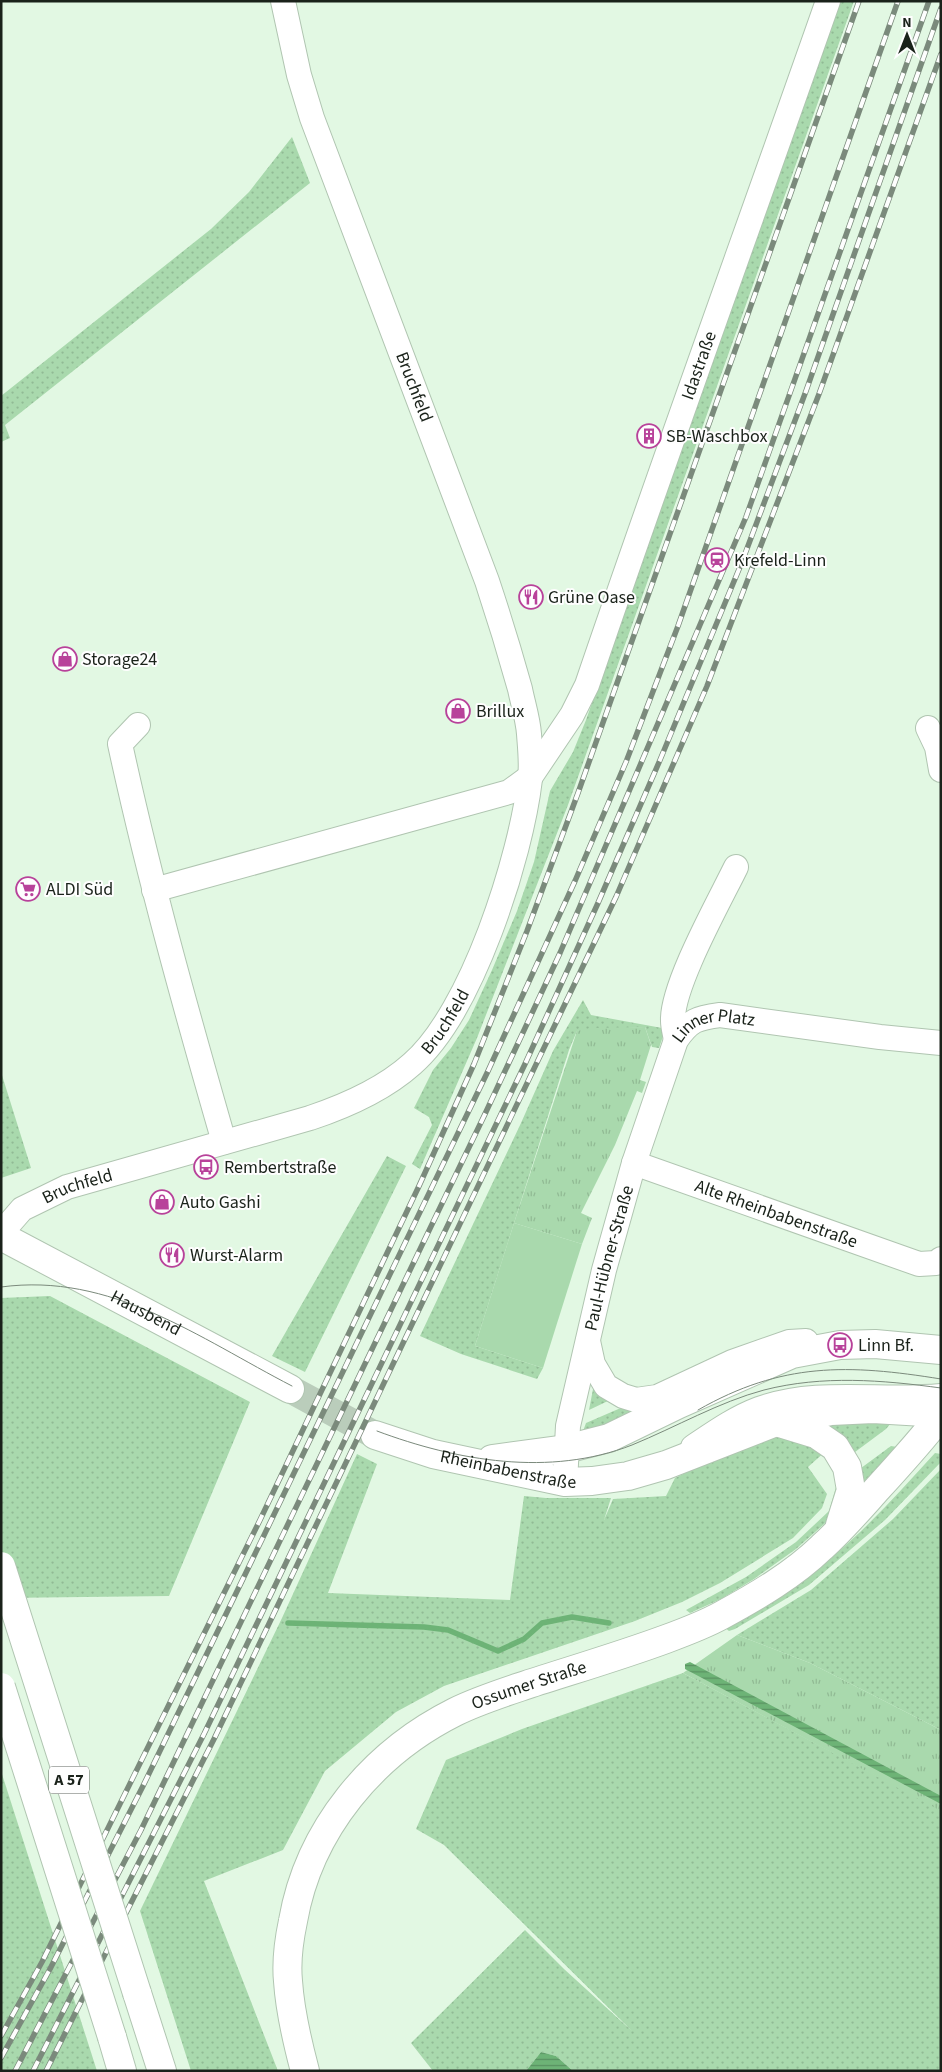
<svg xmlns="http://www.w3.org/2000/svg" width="942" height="2072" viewBox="0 0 942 2072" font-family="'Source Sans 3',sans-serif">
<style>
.grass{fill:url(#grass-dots)}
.park{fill:url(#park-tufts)}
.pitch{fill:#a9d9ad}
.water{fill:url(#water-rules)}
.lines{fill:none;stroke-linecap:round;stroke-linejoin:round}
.stream{stroke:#6db376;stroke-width:5.5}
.major-tunnel{stroke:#bacdbb;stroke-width:28;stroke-dasharray:28 14;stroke-linecap:butt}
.minor-casing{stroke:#b0c5b1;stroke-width:26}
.major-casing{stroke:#b0c5b1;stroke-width:30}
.highway-casing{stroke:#b0c5b1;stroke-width:30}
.minor{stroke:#fff;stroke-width:24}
.major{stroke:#fff;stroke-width:28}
.highway{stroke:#fff;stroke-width:28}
.tram{stroke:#7b8a7c;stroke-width:1}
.rail-casing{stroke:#7b8a7c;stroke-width:5.5}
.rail{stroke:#fefefe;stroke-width:4;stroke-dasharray:11;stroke-linecap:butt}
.highway-bridge-casing{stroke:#b0c5b1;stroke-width:30;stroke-linecap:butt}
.highway-bridge{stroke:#fff;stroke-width:28}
.labels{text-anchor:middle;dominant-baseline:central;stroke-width:4;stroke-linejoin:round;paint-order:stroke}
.shield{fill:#fefefe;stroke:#5e645e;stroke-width:1}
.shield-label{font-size:16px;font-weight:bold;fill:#1a221a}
.street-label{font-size:18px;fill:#1a221a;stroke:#fefefe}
.poi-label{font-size:18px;fill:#1a221a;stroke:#fefefe;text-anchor:start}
</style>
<defs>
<pattern id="grass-dots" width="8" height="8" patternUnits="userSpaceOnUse" patternTransform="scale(1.25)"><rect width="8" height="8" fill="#a9d9ad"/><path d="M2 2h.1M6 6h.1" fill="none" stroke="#91ba94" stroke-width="1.8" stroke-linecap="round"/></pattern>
<pattern id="park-tufts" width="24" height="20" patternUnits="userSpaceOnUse" patternTransform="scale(1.25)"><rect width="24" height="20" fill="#a9d9ad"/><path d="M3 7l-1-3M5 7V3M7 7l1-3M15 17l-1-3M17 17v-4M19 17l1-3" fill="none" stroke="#91ba94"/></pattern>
<pattern id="water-rules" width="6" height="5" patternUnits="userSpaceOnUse" patternTransform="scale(1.25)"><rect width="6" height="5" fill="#6db376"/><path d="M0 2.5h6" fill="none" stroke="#599160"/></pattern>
</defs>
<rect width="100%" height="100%" fill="#e2f8e3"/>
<!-- grass -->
<path class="grass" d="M838,1H854L568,805L477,1038L420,1169L412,1164L432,1125L429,1117L414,1108L433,1070L451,1048L469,1020L492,970L517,911L534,862L550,791L573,752L586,720Z
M292,137L310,183L5,425L10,438L1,442V396L211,229L249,192Z
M583,1000L591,1015L662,1028L663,1036L659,1048L652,1047L645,1027L577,1031L569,1050L475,1346L543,1368L537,1379L461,1354L420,1336L521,1123L553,1051Z
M1,1072L31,1168L1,1178Z
M387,1156L406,1166L305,1372L272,1356Z
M50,1296L250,1402L169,1596L1,1598V1298Z
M594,1384L610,1400L589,1410Z
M623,1407L634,1411L635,1415L582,1434L586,1423Z
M823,1421L892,1422L886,1429L851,1455Z
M796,1436L827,1450L808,1467L827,1494L822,1508L793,1538L720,1583L682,1602L635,1621L444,1686L396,1712L325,1771L283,1850L204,1881L278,2071H191L140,1911L282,1618L357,1454L377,1464L328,1593L510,1600L524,1496L546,1498H611L604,1520L613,1499L666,1496L675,1478L715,1458L772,1438Z
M891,1446L897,1447L863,1486L857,1471Z
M935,1453L941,1454V1462L885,1520L809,1585L735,1629L729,1631L724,1627C748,1613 773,1600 796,1584C850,1548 892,1500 935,1453Z
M941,1469V1730L810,1663L737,1635L811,1590L893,1519Z
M842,1481L832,1517L796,1549L754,1579L721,1599L690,1613L686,1610L746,1577L796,1542L829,1511L836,1487Z
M683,1673L941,1810V2071H573L556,2056L541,2052L526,2071H433L411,2043L525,1930L564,1969L632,2031L444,1845L416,1829L446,1760L522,1729Z
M1,1771L97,2071H1Z"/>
<!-- park -->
<path class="park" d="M645,1027L651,1045L640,1080L646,1082L642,1093L637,1091L615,1145L581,1213L592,1218L582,1244L514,1223L577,1031L591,1028Z
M737,1635L810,1663L941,1730V1811L683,1673Z"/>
<!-- pitch -->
<path class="pitch" d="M514,1223L582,1244L543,1368L475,1346Z"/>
<!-- water -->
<path class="water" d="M690,1662L941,1796V1804L685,1669V1664Z
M541,2052L556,2056L573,2071H526Z"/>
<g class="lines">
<!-- stream -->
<path class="stream" d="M288,1623L424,1627L448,1630L498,1651L524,1639L542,1623L572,1617L609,1623"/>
<!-- major-tunnel -->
<path class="major-tunnel" d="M290,1389L375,1435"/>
<!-- minor casing -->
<g class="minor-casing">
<g id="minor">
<path d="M138,725L120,744C149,878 186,1010 224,1142"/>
<path d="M928,728L937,747L941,770"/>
<path id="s1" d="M154,890L509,792L531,776L572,715L587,685C665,456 748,229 828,1"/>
<path d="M676,1040C675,1034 673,1027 673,1021C671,987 720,900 736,867"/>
<path id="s2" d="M634,1163L919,1264L936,1263L941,1259"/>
<path id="s3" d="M1,1233L22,1209L67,1187L310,1118C346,1106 383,1090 412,1064C472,1012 521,857 530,779C532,765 530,748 529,734C528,719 523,704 520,689C510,653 499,617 487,581L312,118L299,75L283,1"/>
<path d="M588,1341L593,1364L606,1386L623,1396L636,1400L657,1397L732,1362L789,1342L806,1341"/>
<path d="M693,1447C714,1433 735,1418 759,1409C818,1388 880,1402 941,1396"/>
<path id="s4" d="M565,1482L568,1426L604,1270L634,1163L676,1040C690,1020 697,1018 720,1015L880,1037L941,1043"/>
</g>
</g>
<!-- major casing -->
<g class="major-casing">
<g id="major">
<path id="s5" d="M1,1236L290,1389"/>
<path d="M780,1423L816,1434L835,1447L847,1467L851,1490L840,1525"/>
<path id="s6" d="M375,1435L433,1454L565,1482L592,1481L628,1476L666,1465L776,1422L831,1411L873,1409L941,1413"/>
<path d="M492,1459L566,1449L609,1438L679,1404L792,1354L840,1345L875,1344L941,1350"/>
<path id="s7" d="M305,2071C297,2041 290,2012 288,1981C286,1961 289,1940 293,1921C309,1829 373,1753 455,1712C477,1701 502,1693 526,1685C572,1670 620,1656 666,1639C685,1632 704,1625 722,1615C757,1596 793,1575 822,1547C842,1529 860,1508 878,1488C900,1464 921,1441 941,1415"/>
</g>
</g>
<!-- highway casing -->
<g class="highway-casing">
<path id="highway" d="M137,1993L162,2071
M112,2037L122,2071"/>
</g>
<!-- minor -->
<use href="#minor" class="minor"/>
<!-- major -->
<use href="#major" class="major"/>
<!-- highway -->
<use href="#highway" class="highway"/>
<!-- tram -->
<path class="tram" d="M1,1287C111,1272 199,1338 292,1386
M698,1410C782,1362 848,1364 941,1379
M377,1431C457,1461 550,1477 632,1445C676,1427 719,1402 764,1390C823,1375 882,1380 941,1388"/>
<!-- rail casing -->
<g class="rail-casing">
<path id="rail" d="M1,2036L42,1962L260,1520L419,1186L474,1064L527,931L578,793L859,1
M1,2058L50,1969L143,1786L488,1071L575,881L626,762L678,626L898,1
M15,2071L141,1830L485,1114L560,953L746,517L929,1
M33,2071L204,1734L525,1064L598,903L660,760L742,562L806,391L941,8
M46,2071L214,1739L616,897L707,686L819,394L941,54"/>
</g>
<!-- rail -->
<use href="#rail" class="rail"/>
<!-- highway-bridge casing -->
<g class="highway-bridge-casing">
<path id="highway-bridge" d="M1,1566L137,1993
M1,1687L112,2037"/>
</g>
<!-- highway-bridge -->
<use href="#highway-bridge" class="highway-bridge"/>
</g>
<!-- icons -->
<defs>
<g id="building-ring" transform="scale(1.25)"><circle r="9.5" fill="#fefefe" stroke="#b8429a" stroke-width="1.5"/><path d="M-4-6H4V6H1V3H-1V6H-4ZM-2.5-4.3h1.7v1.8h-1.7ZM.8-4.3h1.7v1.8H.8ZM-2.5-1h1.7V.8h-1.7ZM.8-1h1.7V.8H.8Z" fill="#b8429a"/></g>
<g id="station-ring" transform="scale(1.25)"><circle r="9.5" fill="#fefefe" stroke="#b8429a" stroke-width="1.5"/><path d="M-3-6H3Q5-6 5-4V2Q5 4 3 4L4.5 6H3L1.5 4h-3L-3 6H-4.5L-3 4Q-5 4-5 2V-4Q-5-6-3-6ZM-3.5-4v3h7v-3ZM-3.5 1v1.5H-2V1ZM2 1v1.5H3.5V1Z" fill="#b8429a"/></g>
<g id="restaurant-ring" transform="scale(1.25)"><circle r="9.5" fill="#fefefe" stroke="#b8429a" stroke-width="1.5"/><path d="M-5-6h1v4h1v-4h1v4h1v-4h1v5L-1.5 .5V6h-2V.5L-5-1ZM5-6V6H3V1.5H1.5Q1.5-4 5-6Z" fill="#b8429a"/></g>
<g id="shop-ring" transform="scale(1.25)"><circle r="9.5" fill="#fefefe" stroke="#b8429a" stroke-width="1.5"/><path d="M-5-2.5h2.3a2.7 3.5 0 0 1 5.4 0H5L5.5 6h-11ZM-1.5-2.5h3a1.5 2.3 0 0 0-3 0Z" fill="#b8429a"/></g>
<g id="supermarket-ring" transform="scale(1.25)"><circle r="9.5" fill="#fefefe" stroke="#b8429a" stroke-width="1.5"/><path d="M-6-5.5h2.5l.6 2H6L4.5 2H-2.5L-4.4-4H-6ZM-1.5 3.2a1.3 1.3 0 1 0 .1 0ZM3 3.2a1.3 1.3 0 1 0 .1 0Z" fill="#b8429a"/></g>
<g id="bus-ring" transform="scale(1.25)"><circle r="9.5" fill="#fefefe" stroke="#b8429a" stroke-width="1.5"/><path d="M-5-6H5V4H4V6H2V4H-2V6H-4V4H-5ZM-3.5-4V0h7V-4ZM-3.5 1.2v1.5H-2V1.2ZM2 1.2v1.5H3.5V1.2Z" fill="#b8429a"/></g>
</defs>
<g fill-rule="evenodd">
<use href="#building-ring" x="649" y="436"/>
<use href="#station-ring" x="717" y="560"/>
<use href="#restaurant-ring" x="531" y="597"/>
<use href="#shop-ring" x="65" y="659"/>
<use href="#shop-ring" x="458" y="711"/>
<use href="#supermarket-ring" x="28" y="889"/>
<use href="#bus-ring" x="206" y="1167"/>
<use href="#shop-ring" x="162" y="1202"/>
<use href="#restaurant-ring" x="172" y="1255"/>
<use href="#bus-ring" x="840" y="1345"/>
</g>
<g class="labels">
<!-- shield labels -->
<rect class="shield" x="49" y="1766.5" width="40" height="27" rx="4"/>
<g class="shield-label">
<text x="69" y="1780">A 57</text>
</g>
<!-- street labels -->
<g class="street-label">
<text stroke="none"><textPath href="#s1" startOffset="841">Idastraße</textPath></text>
<text transform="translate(414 387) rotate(69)">Bruchfeld</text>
<text stroke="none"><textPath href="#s3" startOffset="505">Bruchfeld</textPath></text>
<text stroke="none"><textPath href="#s4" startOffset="501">Linner Platz</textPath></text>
<text stroke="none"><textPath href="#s3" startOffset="92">Bruchfeld</textPath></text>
<text stroke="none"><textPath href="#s2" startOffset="151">Alte Rheinbabenstraße</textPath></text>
<text stroke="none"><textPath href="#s4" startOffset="229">Paul-Hübner-Straße</textPath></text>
<text stroke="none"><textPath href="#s5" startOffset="164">Hausbend</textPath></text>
<text stroke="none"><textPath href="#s6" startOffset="138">Rheinbabenstraße</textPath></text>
<text stroke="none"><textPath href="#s7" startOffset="505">Ossumer Straße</textPath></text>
</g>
<!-- poi labels -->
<g class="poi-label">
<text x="666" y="436">SB-Waschbox</text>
<text x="734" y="560">Krefeld-Linn</text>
<text x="548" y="597">Grüne Oase</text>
<text x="82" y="659">Storage24</text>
<text x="476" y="711">Brillux</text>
<text x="46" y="889">ALDI Süd</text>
<text x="224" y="1167">Rembertstraße</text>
<text x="180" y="1202">Auto Gashi</text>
<text x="190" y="1255">Wurst-Alarm</text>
<text x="858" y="1345">Linn Bf.</text>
</g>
</g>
<!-- border -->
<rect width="942" height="2072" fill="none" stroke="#1a221a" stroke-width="5"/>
<!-- north arrow -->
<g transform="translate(907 35)" stroke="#fefefe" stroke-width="4" paint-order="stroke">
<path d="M0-4L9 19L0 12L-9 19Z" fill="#1a221a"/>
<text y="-8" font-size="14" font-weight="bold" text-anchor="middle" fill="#1a221a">N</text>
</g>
</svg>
